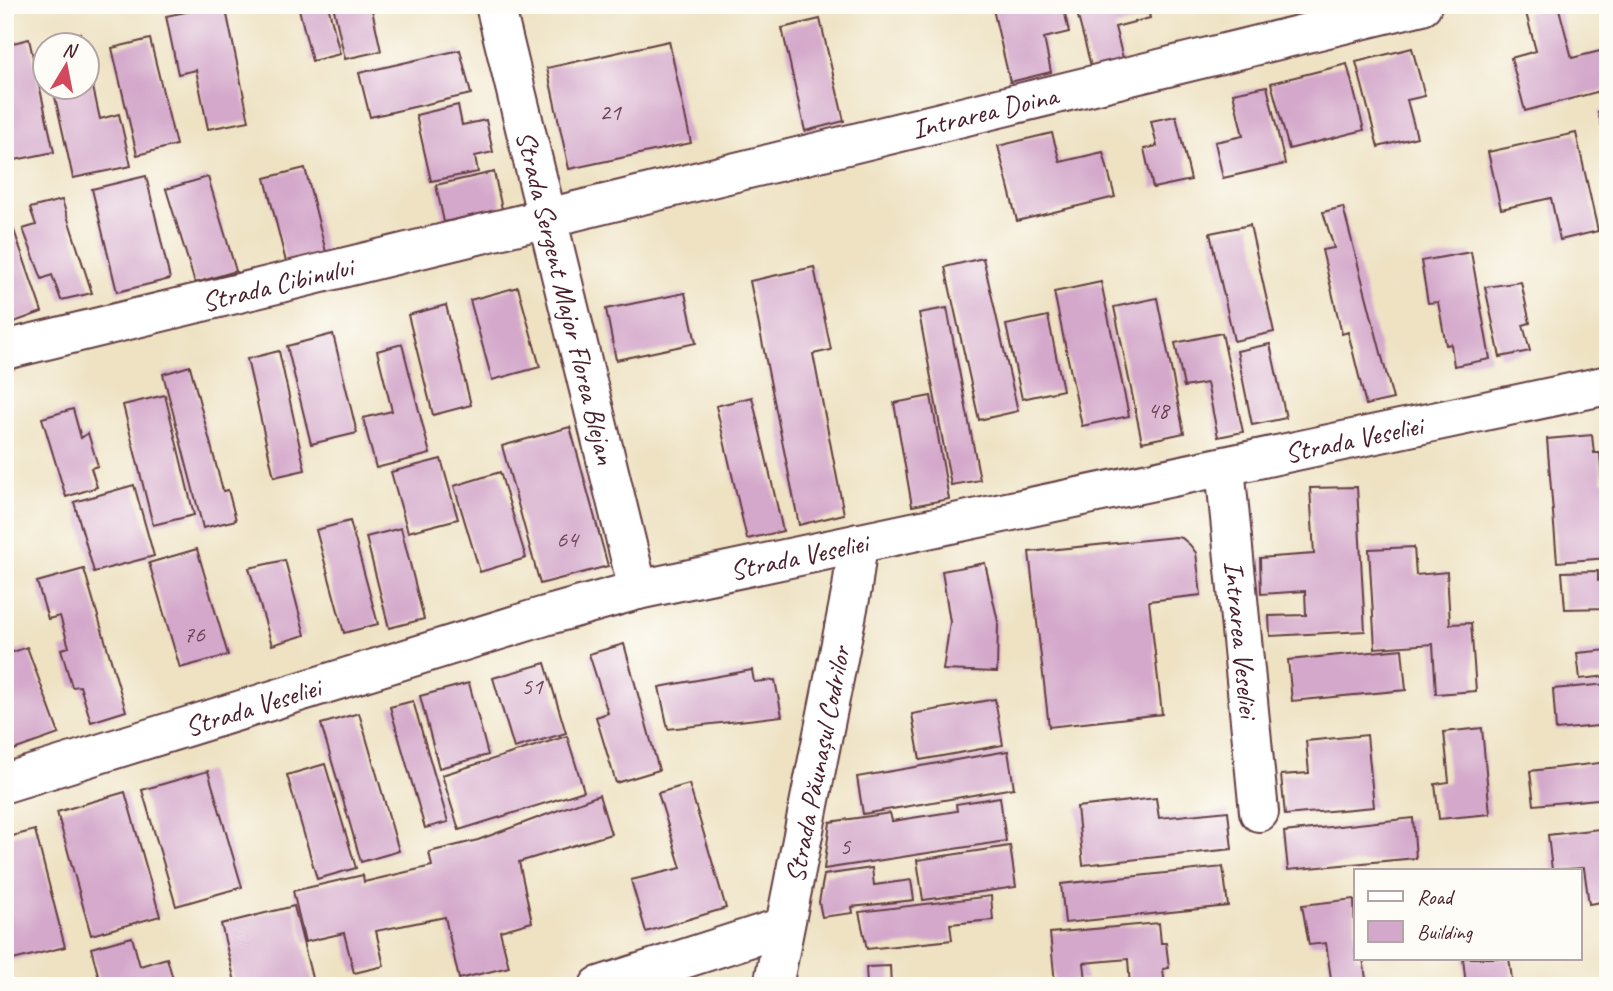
<svg xmlns="http://www.w3.org/2000/svg" width="1613" height="991" viewBox="0 0 1613 991" font-family="Caveat,sans-serif">
<style>
.building{fill:#d4a8cb}
.lines{fill:none;stroke-linecap:round;stroke-linejoin:round}
.street-casing{stroke:#633c42;stroke-width:42}
.secondary-casing{stroke:#633c42;stroke-width:42}
.street{stroke:#fff;stroke-width:38}
.secondary{stroke:#fff;stroke-width:38}
.labels{text-anchor:middle;dominant-baseline:central;stroke-width:7;stroke-linejoin:round;paint-order:stroke}
.number-label{font-size:24px;fill:#6c4153}
.street-label{font-size:28px;fill:#4a1f2b;stroke:#fdfcf7}
</style>
<rect width="100%" height="100%" fill="#fdfcf7"/>
<filter id="ink" filterUnits="userSpaceOnUse"><feTurbulence type="fractalNoise" baseFrequency=".0143" numOctaves="2"/><feDisplacementMap in="SourceGraphic" scale="14" xChannelSelector="R" yChannelSelector="G"/><feConvolveMatrix kernelMatrix="1 2 1 2 8 2 1 2 1" color-interpolation-filters="sRGB"/></filter>
<filter id="wash" filterUnits="userSpaceOnUse"><feTurbulence type="fractalNoise" baseFrequency=".00686" numOctaves="4" result="noise"/><feDisplacementMap in="SourceGraphic" scale="28" xChannelSelector="R" yChannelSelector="G"/><feGaussianBlur stdDeviation="1.57" result="paint"/><feColorMatrix in="noise" values="0 0 0 0 0 0 0 0 0 0 0 0 0 0 0 0 0 1.4 0 .05"/><feComposite in="paint" operator="in"/></filter>
<g filter="url(#wash)">
<rect width="100%" height="100%" fill="#eee2c3"/>
<g id="blocks">
<!-- building -->
<path class="building" d="M220,5H225L249,121L208,129L196,70L178,74L166,16Z
M298,5H328L340,54L312,61Z
M333,5H371L381,51L345,59Z
M992,5H1063L1069,32L1044,38L1051,72L1010,82Z
M1075,5H1147L1150,18L1115,27L1124,62L1092,70Z
M1558,5L1572,58L1608,49V89L1525,111L1511,58L1536,51L1526,13Z
M820,19L844,121L805,131L782,28Z
M80,33L83,46H44L43,41Z
M29,39L54,152L10,161L5,138V45Z
M150,39L176,145L137,155L112,48Z
M669,41L691,143L569,169L547,68Z
M1412,48L1425,96L1407,100L1417,137L1378,147L1356,62Z
M460,50L471,94L370,117L359,73Z
M1347,64L1364,130L1289,149L1271,83Z
M89,69L100,119L119,114L131,166L73,178L53,88H88Z
M1267,86L1285,164L1223,178L1215,142L1243,136L1233,93Z
M458,105L462,125L486,120L493,152L475,156L478,172L431,181L416,115Z
M1608,110V145H1607L1598,112Z
M1176,116L1191,180L1153,188L1144,149L1157,146L1151,121Z
M1052,133L1060,162L1103,152L1115,197L1017,221L998,146Z
M1576,133L1598,231L1560,240L1551,198L1501,209L1488,152Z
M305,168L327,256L287,266L265,178Z
M494,172L502,209L444,222L436,185Z
M146,176L170,279L117,292L92,189Z
M208,177L236,271L195,283L166,189Z
M62,200L92,293L61,300L52,275L42,279L23,229L36,225L30,208Z
M6,207L42,312L6,325L5,322Z
M1343,207L1393,399L1366,405L1348,332L1342,334L1322,250L1334,248L1323,212Z
M1250,225L1274,332L1234,341L1210,233Z
M1471,252L1490,359L1454,366L1451,344L1446,345L1438,302L1428,303L1421,261Z
M983,258L1018,411L979,420L945,267Z
M814,267L831,350L813,354L844,514L799,525L750,281Z
M1101,282L1129,416L1082,426L1054,292Z
M1521,282L1530,323L1523,325L1530,351L1500,357L1485,287Z
M518,287L540,367L492,380L470,300Z
M685,293L696,343L616,360L606,309Z
M1157,298L1184,433L1142,442L1114,307Z
M446,305L471,405L433,415L408,315Z
M947,308L980,480L951,485L919,313Z
M1048,316L1063,390L1022,399L1006,325Z
M1222,333L1243,432L1218,437L1207,383L1184,387L1175,343Z
M333,334L357,433L311,444L287,346Z
M402,344L430,454L376,468L363,418L392,411L377,351Z
M1270,344L1286,418L1252,425L1237,351Z
M279,351L305,470L274,477L247,359Z
M190,366L223,491L228,490L236,520L203,528L163,374Z
M165,395L194,515L153,525L123,405Z
M931,396L949,499L912,506L894,403Z
M752,397L783,531L747,539L716,406Z
M73,409L81,438L88,433L98,466L91,468L97,487L66,497L42,418Z
M570,427L608,566L540,584L502,446Z
M1592,435L1594,453H1600L1602,481H1608V558L1557,562L1547,439Z
M441,459L458,519L408,532L391,472Z
M500,472L526,558L480,572L454,486Z
M134,485L154,556L94,572L74,502Z
M1357,487L1365,631L1270,636L1269,616L1306,615L1305,591L1261,594L1260,558L1314,554L1310,488Z
M350,521L378,624L344,633L316,530Z
M401,528L424,619L389,628L366,537Z
M1175,537L1182,538L1190,545L1196,553L1201,595L1149,601L1162,714L1049,727L1029,552Z
M1414,547L1416,575L1447,572L1450,624L1471,623L1476,691L1436,694L1433,644L1375,648L1369,549Z
M197,549L228,655L180,668L149,563Z
M285,560L305,635L272,645L249,568Z
M985,563L998,622L997,672L943,670L950,622L942,571Z
M84,569L126,711L91,722L80,686L72,687L61,649L69,647L60,616L48,619L37,582Z
M1598,571V580L1608,579V608L1565,609L1562,572Z
M624,644L659,770L616,783L596,717L608,713L589,654Z
M27,647L59,734L5,753V655Z
M1402,649L1406,690L1292,701L1288,660Z
M1608,650V676L1580,679L1577,653Z
M545,663L566,733L514,748L493,678Z
M752,670L754,682L775,680L782,716L668,729L659,687Z
M469,683L488,755L439,768L420,696Z
M1608,684V725L1556,730L1553,689Z
M995,699L1003,745L920,760L912,714Z
M413,701L448,822L425,828L390,707Z
M359,713L399,851L361,862L321,724Z
M1482,728L1490,814L1439,819L1435,784L1449,782L1444,732Z
M1367,735L1374,807L1285,815L1281,775L1309,773L1306,741Z
M567,736L584,791L459,830L442,775Z
M1008,751L1014,788L863,814L857,777Z
M1608,762V798L1534,805L1530,771Z
M325,764L356,868L317,879L287,775Z
M208,771L242,887L176,906L142,790Z
M689,784L726,908L646,932L631,880L681,868L658,793Z
M125,792L160,916L91,935L57,812Z
M599,795L611,834L519,862L532,922L500,931L509,967L459,979L445,917L376,931L384,966L354,973L344,933L305,942L293,891L363,875L364,882L432,866L429,852L478,840Z
M1000,797L1006,841L824,869L830,822L890,813L892,821L957,811L956,804Z
M1156,798L1159,818L1228,811L1232,849L1083,865L1077,807Z
M1413,818L1416,858L1288,870L1284,832Z
M1608,828V901L1589,904L1584,868L1552,870L1548,835Z
M35,830L65,947L5,962V838Z
M1010,846L1016,887L923,900L917,860Z
M1223,867L1228,906L1065,923L1061,884Z
M872,868L874,885L911,880L914,900L852,907L853,913L822,917L819,902L824,875Z
M991,896L993,920L950,924L952,940L867,949L859,912Z
M1354,899L1356,958H1363L1367,986H1332L1326,943L1309,945L1302,905Z
M294,906L314,986H236L221,924Z
M1159,923L1161,943H1166L1169,968L1163,969L1165,986H1130L1128,959L1084,963L1086,980L1055,983L1050,933Z
M132,937L140,966L167,958L175,986H101L91,948Z
M1463,958H1509L1513,986H1466Z
M890,966L891,986H867L866,967Z"/>
</g>
</g>
<g filter="url(#ink)">
<use href="#blocks" fill-opacity="0" stroke="#633c42" stroke-width="2"/>
<g class="lines">
<!-- street casing -->
<g class="street-casing">
<g id="street">
<path id="s1" d="M495,5L638,590"/>
<path id="s2" d="M5,350L1422,5"/>
<path id="s3" d="M1225,467L1259,812"/>
<path d="M599,986L783,927"/>
<path id="s4" d="M773,986L852,588L858,543"/>
</g>
</g>
<!-- secondary casing -->
<g class="secondary-casing">
<g id="secondary">
<path id="s5" d="M5,783L545,616L638,590L1608,385"/>
</g>
</g>
<!-- street -->
<use href="#street" class="street"/>
<!-- secondary -->
<use href="#secondary" class="secondary"/>
</g>
</g>
<g class="labels">
<!-- number labels -->
<g class="number-label">
<text x="610" y="112">21</text>
<text x="1158" y="410">48</text>
<text x="567" y="539">64</text>
<text x="194" y="634">76</text>
<text x="532" y="686">51</text>
<text x="845" y="846">5</text>
</g>
<!-- street labels -->
<g class="street-label">
<text stroke="none"><textPath href="#s2" startOffset="1008">Intrarea Doina</textPath></text>
<text stroke="none"><textPath href="#s2" startOffset="280">Strada Cibinului</textPath></text>
<text stroke="none"><textPath href="#s1" startOffset="301">Strada Sergent Major Florea Blejan</textPath></text>
<text stroke="none"><textPath href="#s5" startOffset="1393">Strada Veseliei</textPath></text>
<text stroke="none"><textPath href="#s5" startOffset="826">Strada Veseliei</textPath></text>
<text stroke="none"><textPath href="#s3" startOffset="173">Intrarea Veseliei</textPath></text>
<text stroke="none"><textPath href="#s5" startOffset="259">Strada Veseliei</textPath></text>
<text stroke="none"><textPath href="#s4" startOffset="226">Strada Păunașul Codrilor</textPath></text>
</g>
</g>
<!-- margin -->
<rect width="1613" height="991" fill="none" stroke="#fdfcf7" stroke-width="28"/>
<!-- legend -->
<rect x="1354" y="869" width="228" height="91" fill="#fdfcf7" stroke="#b5a4a5" stroke-width="2"/>
<rect x="1368" y="891" width="35" height="10" fill="#ffffff" stroke="#b5a4a5" stroke-width="2"/>
<text x="1417" y="904" font-size="21" fill="#4a1f2b">Road</text>
<rect x="1368" y="921" width="35" height="21" fill="#d4a8cb" stroke="#b5a4a5" stroke-width="2"/>
<text x="1417" y="939" font-size="21" fill="#4a1f2b">Building</text>
<!-- north arrow -->
<g transform="translate(66 66) rotate(10)"><circle r="33" fill="#fdfcf7" stroke="#b5a4a5" stroke-width="2"/>
<path d="M0-5L12 26L0 18L-12 26Z" fill="#d1495b"/>
<text y="-10" font-size="19" font-weight="bold" text-anchor="middle" fill="#4a1f2b">N</text>
</g>
</svg>
